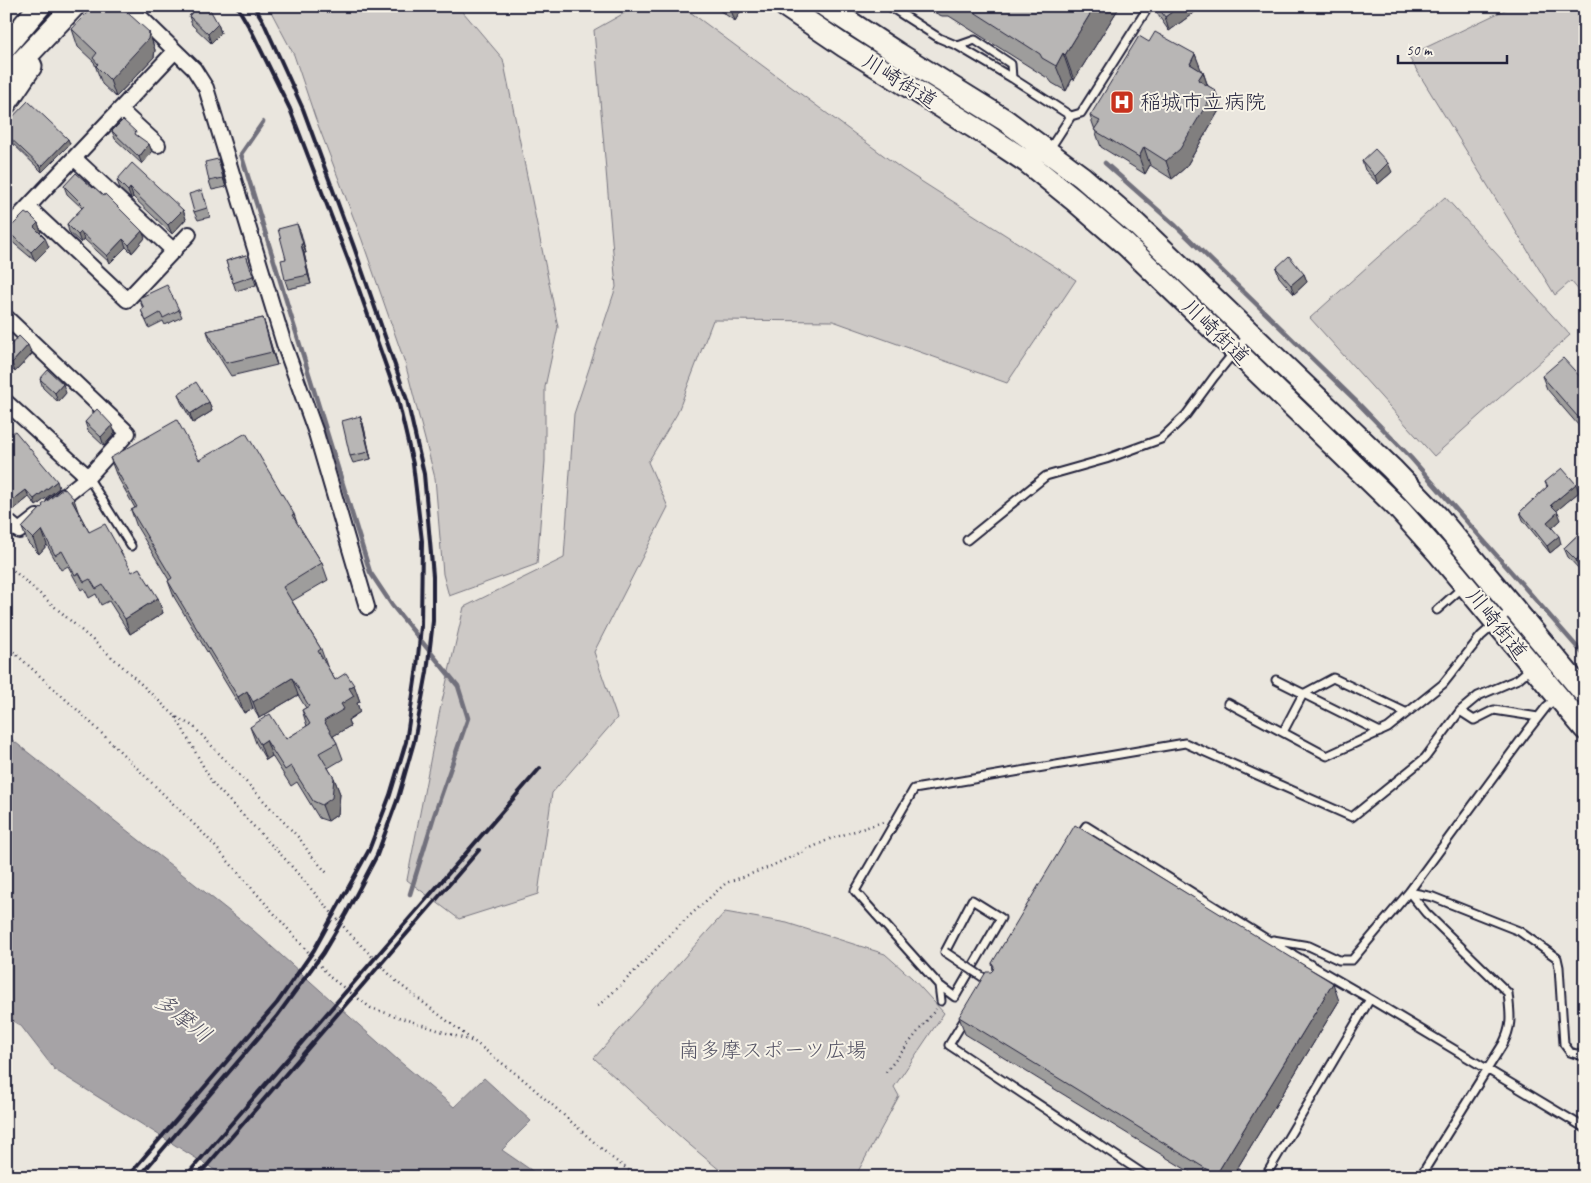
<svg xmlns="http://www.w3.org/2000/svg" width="1591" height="1183" viewBox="0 0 1591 1183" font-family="Caveat,'Klee One',sans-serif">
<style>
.green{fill:#cdc9c6;stroke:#787680}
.water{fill:#a6a3a6;stroke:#716f7b}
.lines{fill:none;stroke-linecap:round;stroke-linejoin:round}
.stream{stroke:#716f7b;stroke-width:4.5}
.lane-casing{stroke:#22223b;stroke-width:11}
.street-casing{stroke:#22223b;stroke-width:18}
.primary-casing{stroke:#22223b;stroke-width:25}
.path{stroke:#22223b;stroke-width:2.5;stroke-dasharray:1 4;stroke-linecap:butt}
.lane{stroke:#f7f3e8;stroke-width:7}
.street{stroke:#f7f3e8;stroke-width:14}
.primary{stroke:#f7f3e8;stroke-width:21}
.rail{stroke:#22223b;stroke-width:4}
.lane-bridge-casing{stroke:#22223b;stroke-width:11;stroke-linecap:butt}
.lane-bridge{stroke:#f7f3e8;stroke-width:7}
.wall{fill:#9e9d9c;stroke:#22223b}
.shaded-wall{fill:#817f7f;stroke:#22223b}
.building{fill:#b8b6b5;stroke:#22223b}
.labels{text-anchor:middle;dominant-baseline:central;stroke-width:4;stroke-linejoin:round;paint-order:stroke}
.street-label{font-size:21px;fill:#22223b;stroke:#f7f3e8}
.poi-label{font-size:21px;fill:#22223b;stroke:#f7f3e8;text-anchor:start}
.park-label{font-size:21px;fill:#555465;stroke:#f7f3e8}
.water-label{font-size:22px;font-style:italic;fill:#504f60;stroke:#f7f3e8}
</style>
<rect width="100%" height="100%" fill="#eae6de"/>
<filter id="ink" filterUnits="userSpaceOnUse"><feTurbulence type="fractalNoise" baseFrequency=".02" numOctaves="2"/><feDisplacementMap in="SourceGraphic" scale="10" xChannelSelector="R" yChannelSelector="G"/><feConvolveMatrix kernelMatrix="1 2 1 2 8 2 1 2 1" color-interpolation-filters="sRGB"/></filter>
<g filter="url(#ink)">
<!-- green -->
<path class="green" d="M268,6H458L503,59L558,327L545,387V461L537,564L449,596L443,574L435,478L405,363L362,240L315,117L294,55Z
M637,6H682L902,169L1076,280L1007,383L833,321L713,320L677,414L648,462L668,507L594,652L617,718L552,793L538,894L459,919L407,880L440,710L464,607L564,558L574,414L616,287L594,30Z
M1513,6H1585V298L1571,281L1555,295L1408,56Z
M1445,197L1570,335L1434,456L1310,318Z
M725,912L787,923L885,954L912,978L944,1013L894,1087L899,1096L855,1177H728L685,1141L594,1058Z"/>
<!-- water -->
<path class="water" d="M6,735L253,930L398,1060L454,1107L484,1078L531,1121L502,1150L541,1177H226L55,1070L21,1026L6,1017Z"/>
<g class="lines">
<!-- stream -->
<path class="stream" d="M263,122L241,154L370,572L392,605L458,686L468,718L434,816L410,894
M1105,163L1176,226L1356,401L1411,458L1585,656"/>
<!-- lane casing -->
<g class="lane-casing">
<path id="lane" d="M889,6L939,38L958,46L1012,78L1071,116
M958,46L975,40L1011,64L1012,78
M1049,150L1071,116L1081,113L1149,6
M88,477L131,546
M967,540L1046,476L1106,459L1161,439L1186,415L1214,377L1249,334
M1437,610L1463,587
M1276,680L1380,732
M1228,703L1327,756L1388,728L1443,684L1481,636L1512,609
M1460,711L1474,720L1494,710L1538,717
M1283,732L1303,694L1333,678L1407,713
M1079,836L1086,826L1268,940L1370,999L1265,1177
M1409,892L1426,913L1508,993C1510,1014 1513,1024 1503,1044L1420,1177
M1409,892L1433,897L1519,931L1557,958L1559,967L1564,1044L1570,1052L1585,1057
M1273,940L1309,946L1339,960H1352L1409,892L1526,733L1547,706L1556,699
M939,985L955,997L1001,918L972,900L945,952
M1370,999L1585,1128
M941,1001L939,985L855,891L914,789L1185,743L1352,817L1425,758L1460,711L1478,696L1518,679L1532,667
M966,1017L949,1045L1148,1177"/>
</g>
<!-- street casing -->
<g class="street-casing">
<path id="street" d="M129,6L194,69L206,88L284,344L316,433L367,607
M120,110L158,145
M74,158L174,251
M28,207L127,300L189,234
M6,230L175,51
M6,317L128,433L88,477L54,504
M6,402L88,477
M6,520L19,531L37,517"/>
</g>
<!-- primary casing -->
<g class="primary-casing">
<path id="primary" d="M785,6L844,46L988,136L1027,162L1074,200L1126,245L1397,507L1439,554L1585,729
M825,6L897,53L1005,120L1082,177L1135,223L1392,469L1438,517L1585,694
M6,46L40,6
M6,78L74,6
M6,103L31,66"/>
</g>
<!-- path -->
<path class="path" d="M6,564L122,666L176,717L193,726L300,839L310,854L327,873
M6,645L85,717L205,835L331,978L371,1008L474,1042
M176,717L213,784L287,861L349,933L398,983L524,1080L612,1158L638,1177
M598,1006L622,984L686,919L726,883L767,868L830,839L883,822
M886,1072L936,1009"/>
<!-- lane -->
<use href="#lane" class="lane"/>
<!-- street -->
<use href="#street" class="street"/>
<!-- primary -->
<use href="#primary" class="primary"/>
<!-- rail -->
<path class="rail" d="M127,1177L277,1003L314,950L369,850L390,795L406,742L417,667L421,626L422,541L413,464L398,400L352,270L290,109L252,32L237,6
M139,1177L277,1016L323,953L346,914L377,855L398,798L414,742L427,672L433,621V576L424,474L407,400L354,247L303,109L263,21L254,6
M185,1177L540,768
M197,1177L479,850"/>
<!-- lane-bridge casing -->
<g class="lane-bridge-casing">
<path id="lane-bridge" d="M945,952L990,982"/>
</g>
<!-- lane-bridge -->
<use href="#lane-bridge" class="lane-bridge"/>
</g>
<!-- wall -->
<path class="wall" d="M713,6H744L735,21Z
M928,6H1120L1074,80L1072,79L1066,91L1052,83L1049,79L949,16H942L929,10Z
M1154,6H1203L1169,31L1156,12Z
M189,16L218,24L221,33L211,43L192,25Z
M72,29L149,32L155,50L154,57L116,97L102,84L94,62L78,47Z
M1149,42L1195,54L1201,71L1203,72L1208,86L1215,90L1221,107L1186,167L1172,179L1150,165L1145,174L1101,147L1090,116Z
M6,124L68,139L70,144L42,172L6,137Z
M112,131L149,144L152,152L142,164L115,139Z
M218,159L221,168L226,187L212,190L209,181Z
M1362,161L1392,172L1378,184L1365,170Z
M117,180L183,210L186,219L172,234L133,197L131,199L120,189Z
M64,186L145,238L132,253L126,247L110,263L84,239L81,243L69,232L67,224L82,208L67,194Z
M205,199L210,217L198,220L194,212Z
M28,215L38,223L41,232L40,233L49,247L35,261L10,240L7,231Z
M297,224L306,253H304L311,284L288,289L285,280L286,259Z
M246,255L256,285L236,291L226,261Z
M1276,268L1304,274L1307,282L1294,294L1279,277Z
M139,298L179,310L182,317L165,325L163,321L149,328L141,310L143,309Z
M263,318L267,331L277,365L231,376L211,344L207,331Z
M6,350L32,354L15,372L6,364Z
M1542,376L1585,382V433L1547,389Z
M40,379L66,393L58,402L43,388Z
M178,394L209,402L212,411L193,423L181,402Z
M85,422L115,433L104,446L88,431Z
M363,423L371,459L353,463L350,456Z
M6,430L59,488L36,506L29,497L12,511L6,503Z
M110,458L199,460L294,514L297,523L322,563L328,580L292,601L321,649L327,666L335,680L354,685L360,702L357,703L360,712L348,720L350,726L333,736L337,743L343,759L328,768L334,778L340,794L338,814L328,821L319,818L297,782L291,786L272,756L266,760L256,743L250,727L286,739L307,726L302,710L306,708L298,695L259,718L253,708L244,713L174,597L168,581L169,580L137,527L131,510L135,508L116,474Z
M1545,482L1576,484L1579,492L1556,511L1561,520L1552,528L1561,544L1550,553L1523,520L1520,512L1547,487Z
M42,505L79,513L89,532L158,598L163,613L130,634L109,601L101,605L96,594L89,598L84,588L81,590L68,566L61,570L47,545L39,554L28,543L22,528L43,506Z
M1585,528L1579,569L1568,557L1564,548Z
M992,963L1339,1001L1232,1177H1198L965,1034L959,1017L991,972L993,970Z"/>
<!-- shaded-wall -->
<path class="shaded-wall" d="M733,6H744L735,21L731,10Z
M1095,6H1120L1074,80L1065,55Z
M1180,6H1203L1169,31L1165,17Z
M218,24L221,33L211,43L208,34Z
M149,32L155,50L154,57L116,97L110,80Z
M1063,53L1072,79L1066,91L1056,66Z
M1195,54L1202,72L1190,64Z
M1203,72L1209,90L1198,80Z
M1215,90L1221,107L1186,167L1172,179L1166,161Z
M68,139L70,144L42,172L41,167Z
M149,144L152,152L142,164L139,157Z
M1144,147L1150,165L1145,174L1139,157Z
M218,159L221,168L226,187L223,178Z
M1388,163L1392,172L1378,184L1375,176Z
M130,188L133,197L131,199L128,191Z
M183,210L186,219L172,234L168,225Z
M38,223L41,232L37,236L34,227Z
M297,224L301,233L306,253L303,244Z
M142,231L145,238L132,253L129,245Z
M81,232L84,239L81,243L78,235Z
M45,238L49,247L35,261L31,252Z
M123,239L126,247L110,263L107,256Z
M301,244L304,253L311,284L308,275Z
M1304,274L1307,282L1294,294L1291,285Z
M263,318L267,331L277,365L272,352Z
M28,345L32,354L15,372L12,363Z
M63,384L66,393L58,402L55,393Z
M209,402L212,411L193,423L190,414Z
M360,416L363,423L371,459L369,452Z
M112,425L115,433L104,446L101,437Z
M57,481L59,488L36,506L34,499Z
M1576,484L1579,492L1554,513L1551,505Z
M26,490L29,497L12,511L9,503Z
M74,499L79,514L72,501Z
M1558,512L1561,520L1550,530L1547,522Z
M42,530L47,545L39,554L33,539Z
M1559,536L1561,544L1550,553L1547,546Z
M1585,551V563L1579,569L1576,560Z
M158,598L163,613L130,634L125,619Z
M292,678L298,695L259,718L253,702Z
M354,685L360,702L357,703L360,712L348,720L350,726L330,738L324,721L341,704L349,688Z
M247,691L253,708L244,713L238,697Z
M266,740L272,756L266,760L260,744Z
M334,778L340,794L338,814L328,821L322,805Z
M1333,983L1339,1001L1232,1177H1217L1216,1175Z"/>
<!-- building -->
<path class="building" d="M93,6H120L149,32L148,39L110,80L96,66L98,64L93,58L97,53L72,29Z
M198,6H208L218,24L208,34L189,16Z
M725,6H733L731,10Z
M965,6H1095L1065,55L1063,53L1056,66L1042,58L1040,54Z
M1157,6H1180L1165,17Z
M1155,32L1195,54L1190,64L1203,72L1198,80L1215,90L1180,149L1166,161L1144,147L1139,157L1094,130L1100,121L1090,116L1139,36L1149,42Z
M28,101L68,139L41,167L6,134V124Z
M123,120L136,132L135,134L149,144L139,157L112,131Z
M1375,149L1388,163L1375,176L1362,161Z
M218,159L223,178L209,181L205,162Z
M132,163L183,210L168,225L130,188L128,191L117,180Z
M76,173L93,188L94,187L104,196L105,194L142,231L129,245L123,239L107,256L81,232L78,235L67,224L84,206L64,186Z
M202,190L207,208L194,212L189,194Z
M25,213L28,215L29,214L38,223L34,227L45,238L31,252L7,231Z
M297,224L303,244H301L308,275L285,280L281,260L286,259L278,229Z
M246,255L253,276L233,283L226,261Z
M1289,256L1304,274L1291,285L1276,268Z
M167,285L179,310L163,318L160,313L146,321L141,310L144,308L139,298Z
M263,318L272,352L226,363L207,331Z
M19,336L28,345L12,363L6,358V350Z
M1563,358L1585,382V425L1542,376Z
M48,370L63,384L55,393L40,379Z
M196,382L209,402L190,414L178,394Z
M97,409L112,425L101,437L85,422Z
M360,416L369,452L350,456L342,421Z
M177,420L199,460L246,433L294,514L292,515L322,563L283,587L321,649L318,651L335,680L346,673L354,685L349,688L354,696L341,704L344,709L324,721L337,743L319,753L334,778L332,798L322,805L313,801L291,766L285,770L266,740L260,744L250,727L270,714L286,739L310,724L302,710L309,706L292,678L253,702L247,691L238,697L168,581L172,578L131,510L137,507L110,458Z
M8,429L12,433L15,431L57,481L34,499L26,490L9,503L6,499V430Z
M1562,468L1576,484L1551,505L1558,512L1547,522L1559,536L1547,546L1520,512L1548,486L1545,482Z
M64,488L74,499L72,501L89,532L105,524L132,572L139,568L158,598L125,619L103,585L96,589L90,579L84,582L79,573L75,575L62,551L55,555L42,530L33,539L22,528L43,506L42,505Z
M1585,528V551L1576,560L1564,548Z
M1075,825L1333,983L1216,1175L959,1017L986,972H991L993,970L994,966L992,963Z"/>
</g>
<!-- icons -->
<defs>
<g id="hospital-square" transform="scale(1.25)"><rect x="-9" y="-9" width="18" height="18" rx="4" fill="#c8321e" stroke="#f7f3e8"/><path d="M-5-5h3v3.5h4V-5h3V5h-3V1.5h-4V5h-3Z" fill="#fff"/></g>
</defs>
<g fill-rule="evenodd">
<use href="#hospital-square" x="1122" y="102"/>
</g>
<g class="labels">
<!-- street labels -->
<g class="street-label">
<text transform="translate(900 81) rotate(32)">川崎街道</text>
<text transform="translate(1216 332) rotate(44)">川崎街道</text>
<text transform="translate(1497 624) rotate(51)">川崎街道</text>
</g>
<!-- poi labels -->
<g class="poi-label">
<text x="1140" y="102">稲城市立病院</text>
</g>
<!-- park labels -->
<g class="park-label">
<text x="773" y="1050">南多摩スポーツ広場</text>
</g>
<!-- water labels -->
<g class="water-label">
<text transform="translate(183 1018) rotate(38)">多摩川</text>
</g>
</g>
<!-- margin -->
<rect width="1591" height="1183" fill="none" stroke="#f7f3e8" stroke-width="25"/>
<rect x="12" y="12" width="1566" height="1158" fill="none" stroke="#22223b" stroke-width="2" filter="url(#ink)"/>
<!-- scale -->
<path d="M1398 55v8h109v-8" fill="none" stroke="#22223b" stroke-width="2.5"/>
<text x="1406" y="55" font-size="15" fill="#22223b" stroke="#f7f3e8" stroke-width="4" paint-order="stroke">50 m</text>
</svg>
